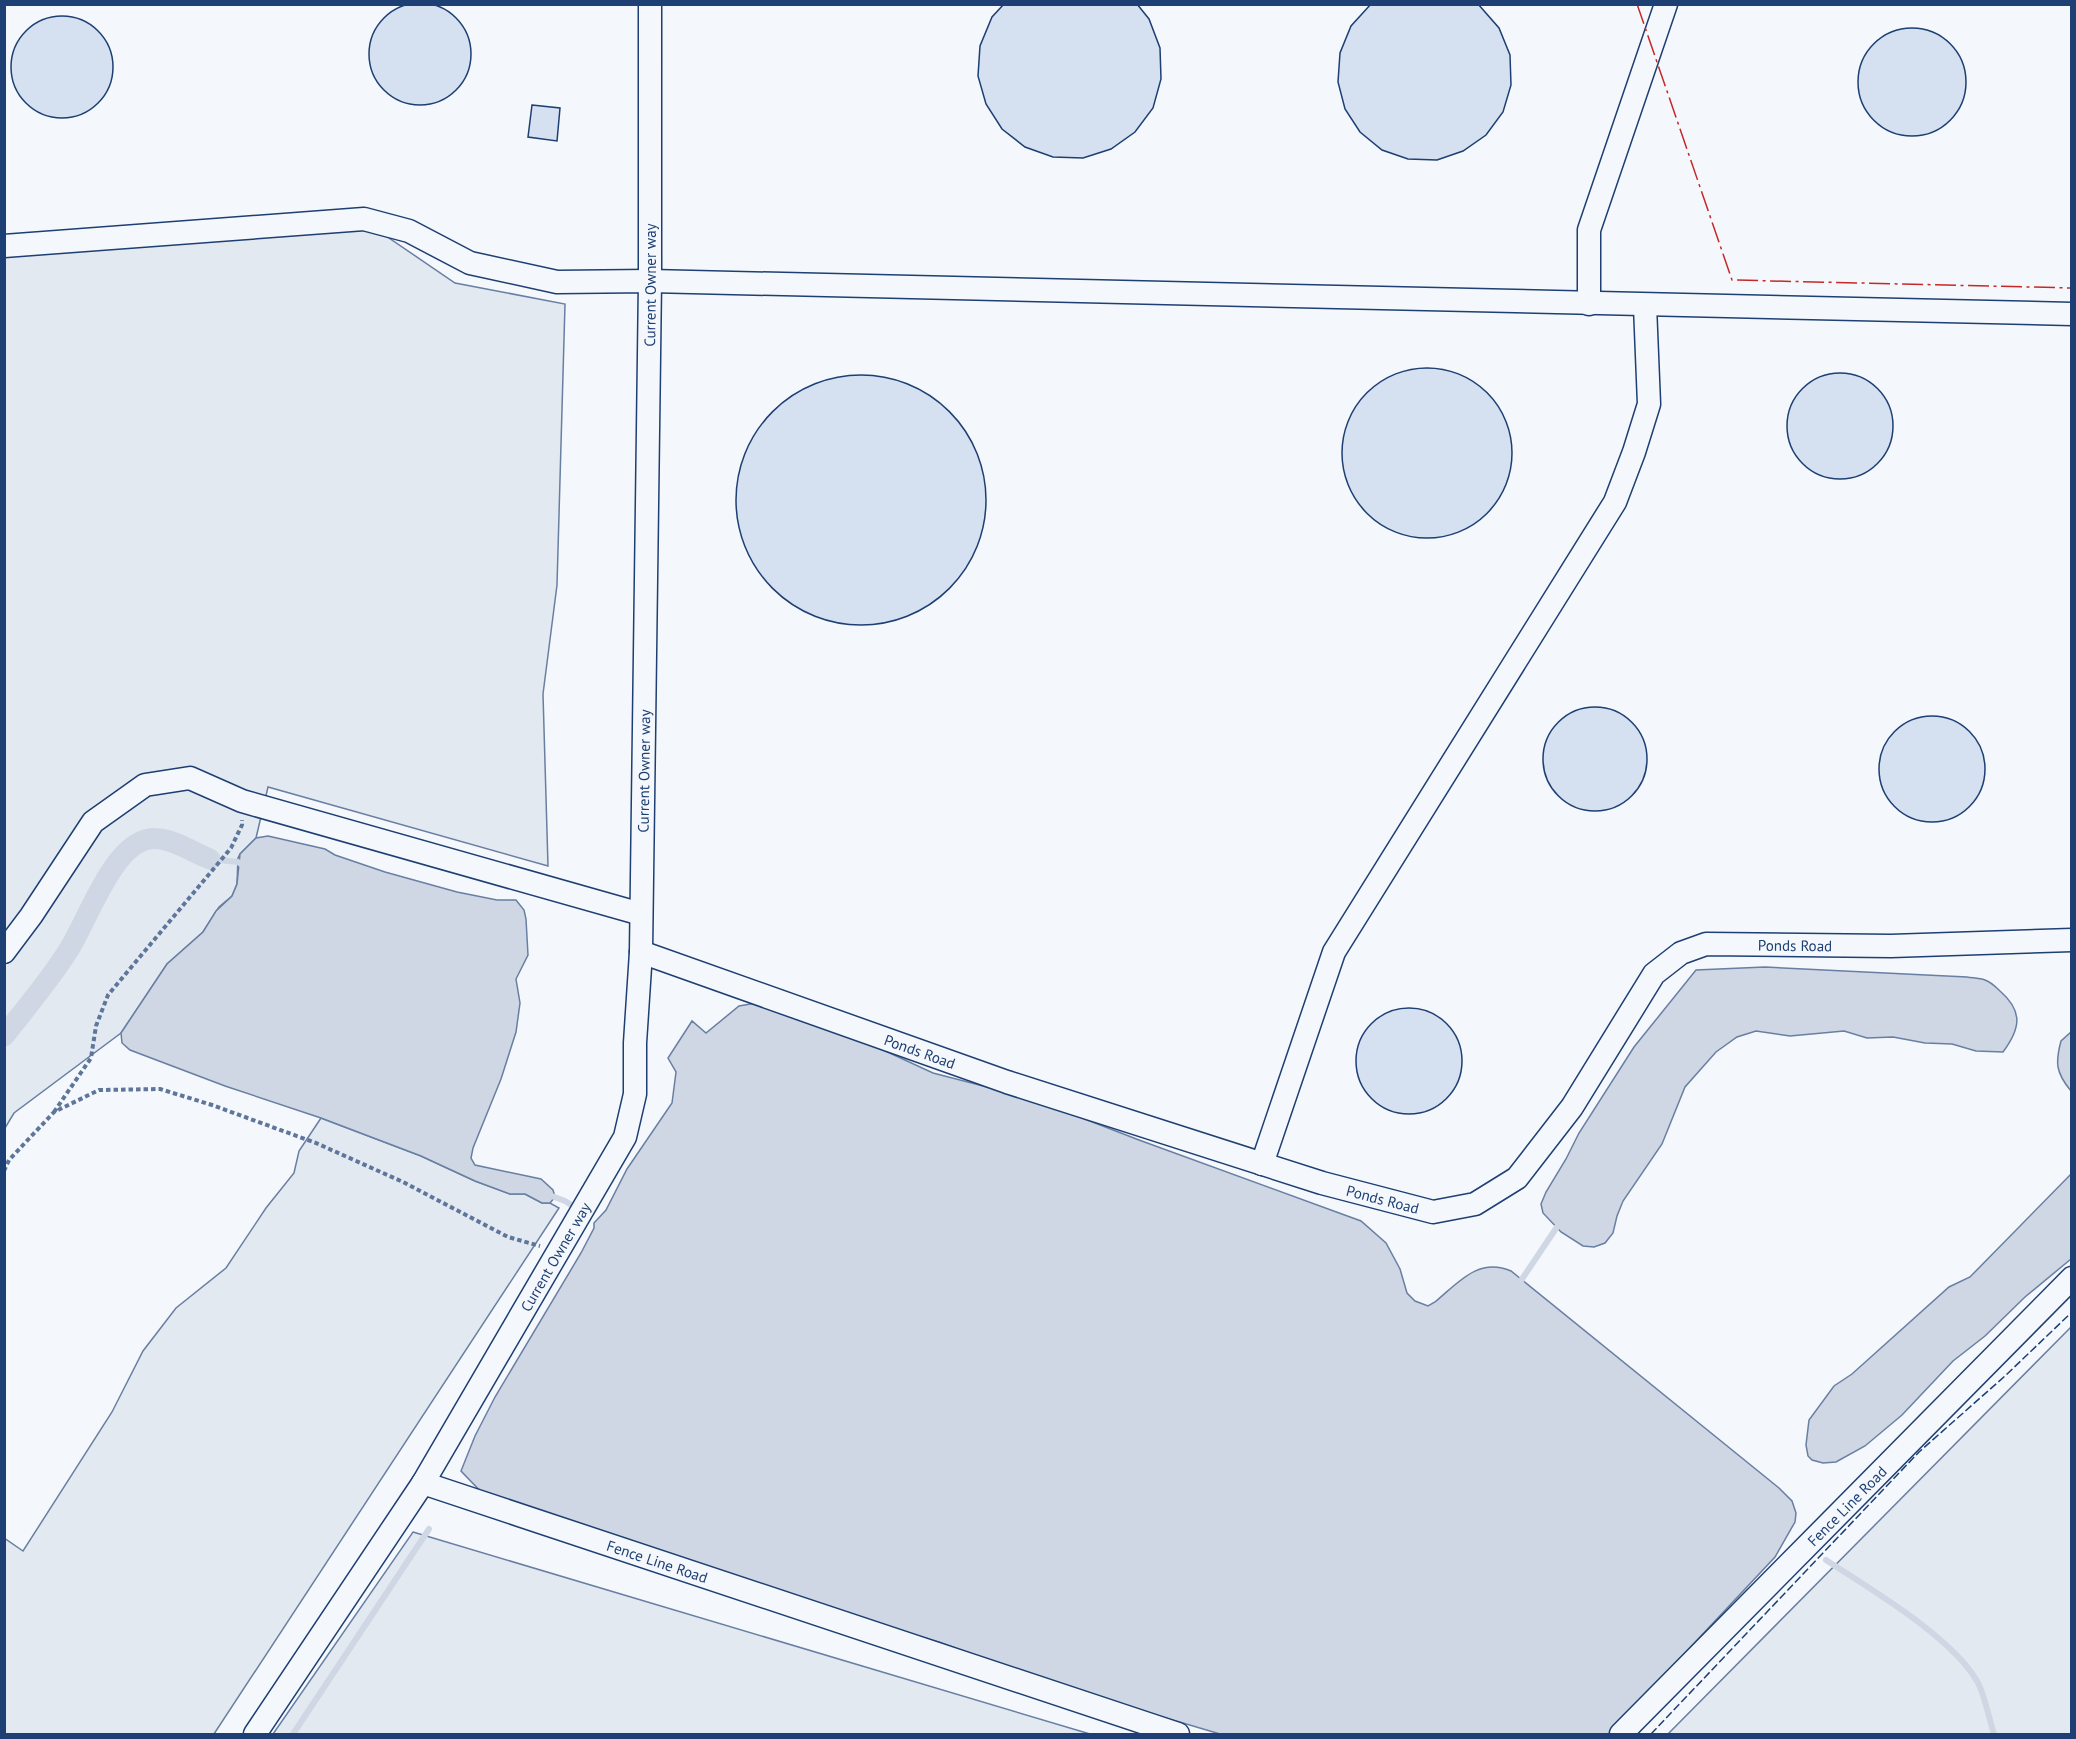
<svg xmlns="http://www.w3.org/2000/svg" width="2076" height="1739" viewBox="0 0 2076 1739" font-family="'PT Sans',sans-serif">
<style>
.green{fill:#e3e9f0;stroke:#687fa3;stroke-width:1.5}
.water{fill:#cfd7e4;stroke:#687fa3;stroke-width:1.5}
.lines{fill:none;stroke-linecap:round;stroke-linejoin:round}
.stream{stroke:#cfd7e4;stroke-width:6}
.canal{stroke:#cfd7e4;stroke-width:21}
.building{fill:#d5e0f0;stroke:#1d3f73;stroke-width:1.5}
.minor-casing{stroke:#1d3f73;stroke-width:25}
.path{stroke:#5e769c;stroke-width:4;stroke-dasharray:4.5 3;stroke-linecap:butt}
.minor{stroke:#f4f7fb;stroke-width:22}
.fence{stroke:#1d3f73;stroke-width:1.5;stroke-dasharray:8 3;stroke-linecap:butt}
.power{stroke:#c62828;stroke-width:1.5;stroke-dasharray:21 4.5 3 4.5;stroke-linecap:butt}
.labels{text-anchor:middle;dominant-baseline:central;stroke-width:4.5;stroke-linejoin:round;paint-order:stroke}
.street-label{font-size:15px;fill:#1d3f73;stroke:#f4f7fb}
</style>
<rect width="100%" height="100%" fill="#f4f7fb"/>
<!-- green -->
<path class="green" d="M364,221L455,283L565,304L557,585L543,694L548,866L268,787L256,838L240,854L238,858L237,884L232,896L219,907L203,932L167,964L121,1033L14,1113L5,1128V254Z
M321,1118L421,1156L475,1181L510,1194H525L542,1203H550L559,1208L214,1734H5L4,1538L23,1551L112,1412L143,1351L176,1308L226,1268L266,1208L294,1173L299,1151Z
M2071,1327V1734H1668Z
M413,1532L1090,1734H273Z"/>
<!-- water -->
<path class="water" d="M268,836L325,849L335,855L385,872L457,892L497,900H516L524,910L526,919L528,955L516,979L520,1003L516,1032L501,1079L473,1148L471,1158L475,1165L541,1179L553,1190L555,1197L550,1203H542L525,1194H510L475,1181L421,1156L321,1118L225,1086L130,1050L122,1043L121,1033L167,964L203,932L216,911L232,896L237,884L240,854L256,838Z
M1765,967L1967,977C1972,978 1979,978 1985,980C1991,982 1996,987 2000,991C2023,1011 2021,1028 2003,1052L1976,1051L1952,1044L1925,1043L1893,1037L1867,1038L1844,1031L1790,1036L1756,1031L1737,1037L1716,1052L1685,1087L1662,1144L1623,1201L1617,1216L1613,1233L1605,1243L1594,1247L1583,1246L1561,1232L1543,1213L1541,1204L1546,1192L1566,1159L1579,1133L1634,1047L1696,970Z
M756,1003L868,1043L933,1073L1033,1099L1139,1140L1361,1221L1386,1243L1400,1269L1407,1293L1415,1301L1428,1306L1435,1302C1458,1283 1478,1257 1511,1271L1779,1488L1792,1501L1796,1513L1795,1522L1775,1557L1609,1734H1220L1068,1689L939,1642L857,1618L489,1500L461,1471L475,1436L495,1397L581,1253L594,1228V1223L606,1210L627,1169L672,1103L676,1072L668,1058L692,1021L706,1033L739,1006Z
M2071,1032H2072L2071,1091C2056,1073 2055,1063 2061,1041Z
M2071,1174V1259L2025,1297L1985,1336L1953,1361L1902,1415L1865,1446L1836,1462L1823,1463L1812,1460L1808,1456L1806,1445L1809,1420L1834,1386L1852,1374L1949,1287L1970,1277Z"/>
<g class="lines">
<!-- stream -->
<path class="stream" d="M210,859L238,862L244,866
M549,1195L565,1201L578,1209
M1518,1285L1561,1221
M1826,1560C1870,1589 1951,1636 1977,1681C1985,1695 1989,1719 1994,1734
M293,1734L429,1529"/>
<!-- canal -->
<path class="canal" d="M4,1036C26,1008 49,981 68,951C87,921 111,850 145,840C166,833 191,852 210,859"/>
</g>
<!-- building -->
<path class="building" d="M369 54a51 51 0 1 1 102 0a51 51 0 1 1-102 0Z
M1004,4H1137L1149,19L1160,48L1161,79L1153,108L1135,132L1111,149L1083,158L1053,157L1025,147L1002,129L986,104L978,76L980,46L992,17Z
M1478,4L1499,28L1510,55L1511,85L1503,112L1486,135L1463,151L1437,160L1408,159L1382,150L1360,132L1345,109L1338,82L1340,53L1351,26L1371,4Z
M11 67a51 51 0 1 1 102 0a51 51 0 1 1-102 0Z
M1858 82a54 54 0 1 1 108 0a54 54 0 1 1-108 0Z
M532,105L560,108L557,141L528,137Z
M1342 453a85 85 0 1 1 170 0a85 85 0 1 1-170 0Z
M1787 426a53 53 0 1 1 106 0a53 53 0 1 1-106 0Z
M736 500a125 125 0 1 1 250 0a125 125 0 1 1-250 0Z
M1543 759a52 52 0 1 1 104 0a52 52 0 1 1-104 0Z
M1879 769a53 53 0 1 1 106 0a53 53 0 1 1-106 0Z
M1356 1061a53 53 0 1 1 106 0a53 53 0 1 1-106 0Z"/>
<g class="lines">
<!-- minor casing -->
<g class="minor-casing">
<g id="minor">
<path d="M4,246L364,219L409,231L470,263L557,282L650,281L2072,314"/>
<path d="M1589,304V230L1666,4"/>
<path d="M4,952L31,916L93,822L145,785L190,778L242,801L641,914"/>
<path id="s1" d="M641,952L1007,1082L1322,1183L1433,1212L1475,1204L1517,1178L1572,1107L1654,974L1681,953L1706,944L1891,946L2072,940"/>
<path d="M1262,1164L1334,952L1615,502L1634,452L1649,404L1645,306"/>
<path id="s2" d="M423,1483L625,1137L635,1094V1043L641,952L650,281V4"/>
<path id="s3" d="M255,1734L423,1483L1178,1734"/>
<path id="s4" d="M1621,1734L2072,1278"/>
</g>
</g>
<!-- path -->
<path class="path" d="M54,1112L91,1058L96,1026L108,995L231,848L242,825V820
M4,1171L9,1160L54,1112L99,1090L160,1089L212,1105L316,1143L403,1182L508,1237L540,1246"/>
<!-- minor -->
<use href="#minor" class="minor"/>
<!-- fence -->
<path class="fence" d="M1651,1734L1919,1452L2005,1376L2072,1312"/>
<!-- power -->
<path class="power" d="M1637,4L1732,280L2072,288"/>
</g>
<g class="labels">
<!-- street labels -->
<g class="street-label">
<text stroke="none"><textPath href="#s2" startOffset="1254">Current Owner way</textPath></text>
<text stroke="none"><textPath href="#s2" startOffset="768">Current Owner way</textPath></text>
<text stroke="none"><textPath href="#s1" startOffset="1322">Ponds Road</textPath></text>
<text stroke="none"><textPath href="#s1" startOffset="296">Ponds Road</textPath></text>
<text stroke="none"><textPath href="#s1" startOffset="782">Ponds Road</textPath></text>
<text stroke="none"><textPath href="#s2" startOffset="262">Current Owner way</textPath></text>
<text stroke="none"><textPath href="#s4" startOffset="321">Fence Line Road</textPath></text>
<text stroke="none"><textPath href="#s3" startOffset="549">Fence Line Road</textPath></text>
</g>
</g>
<!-- border -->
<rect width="2076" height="1739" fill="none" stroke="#1d3f73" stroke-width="12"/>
</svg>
